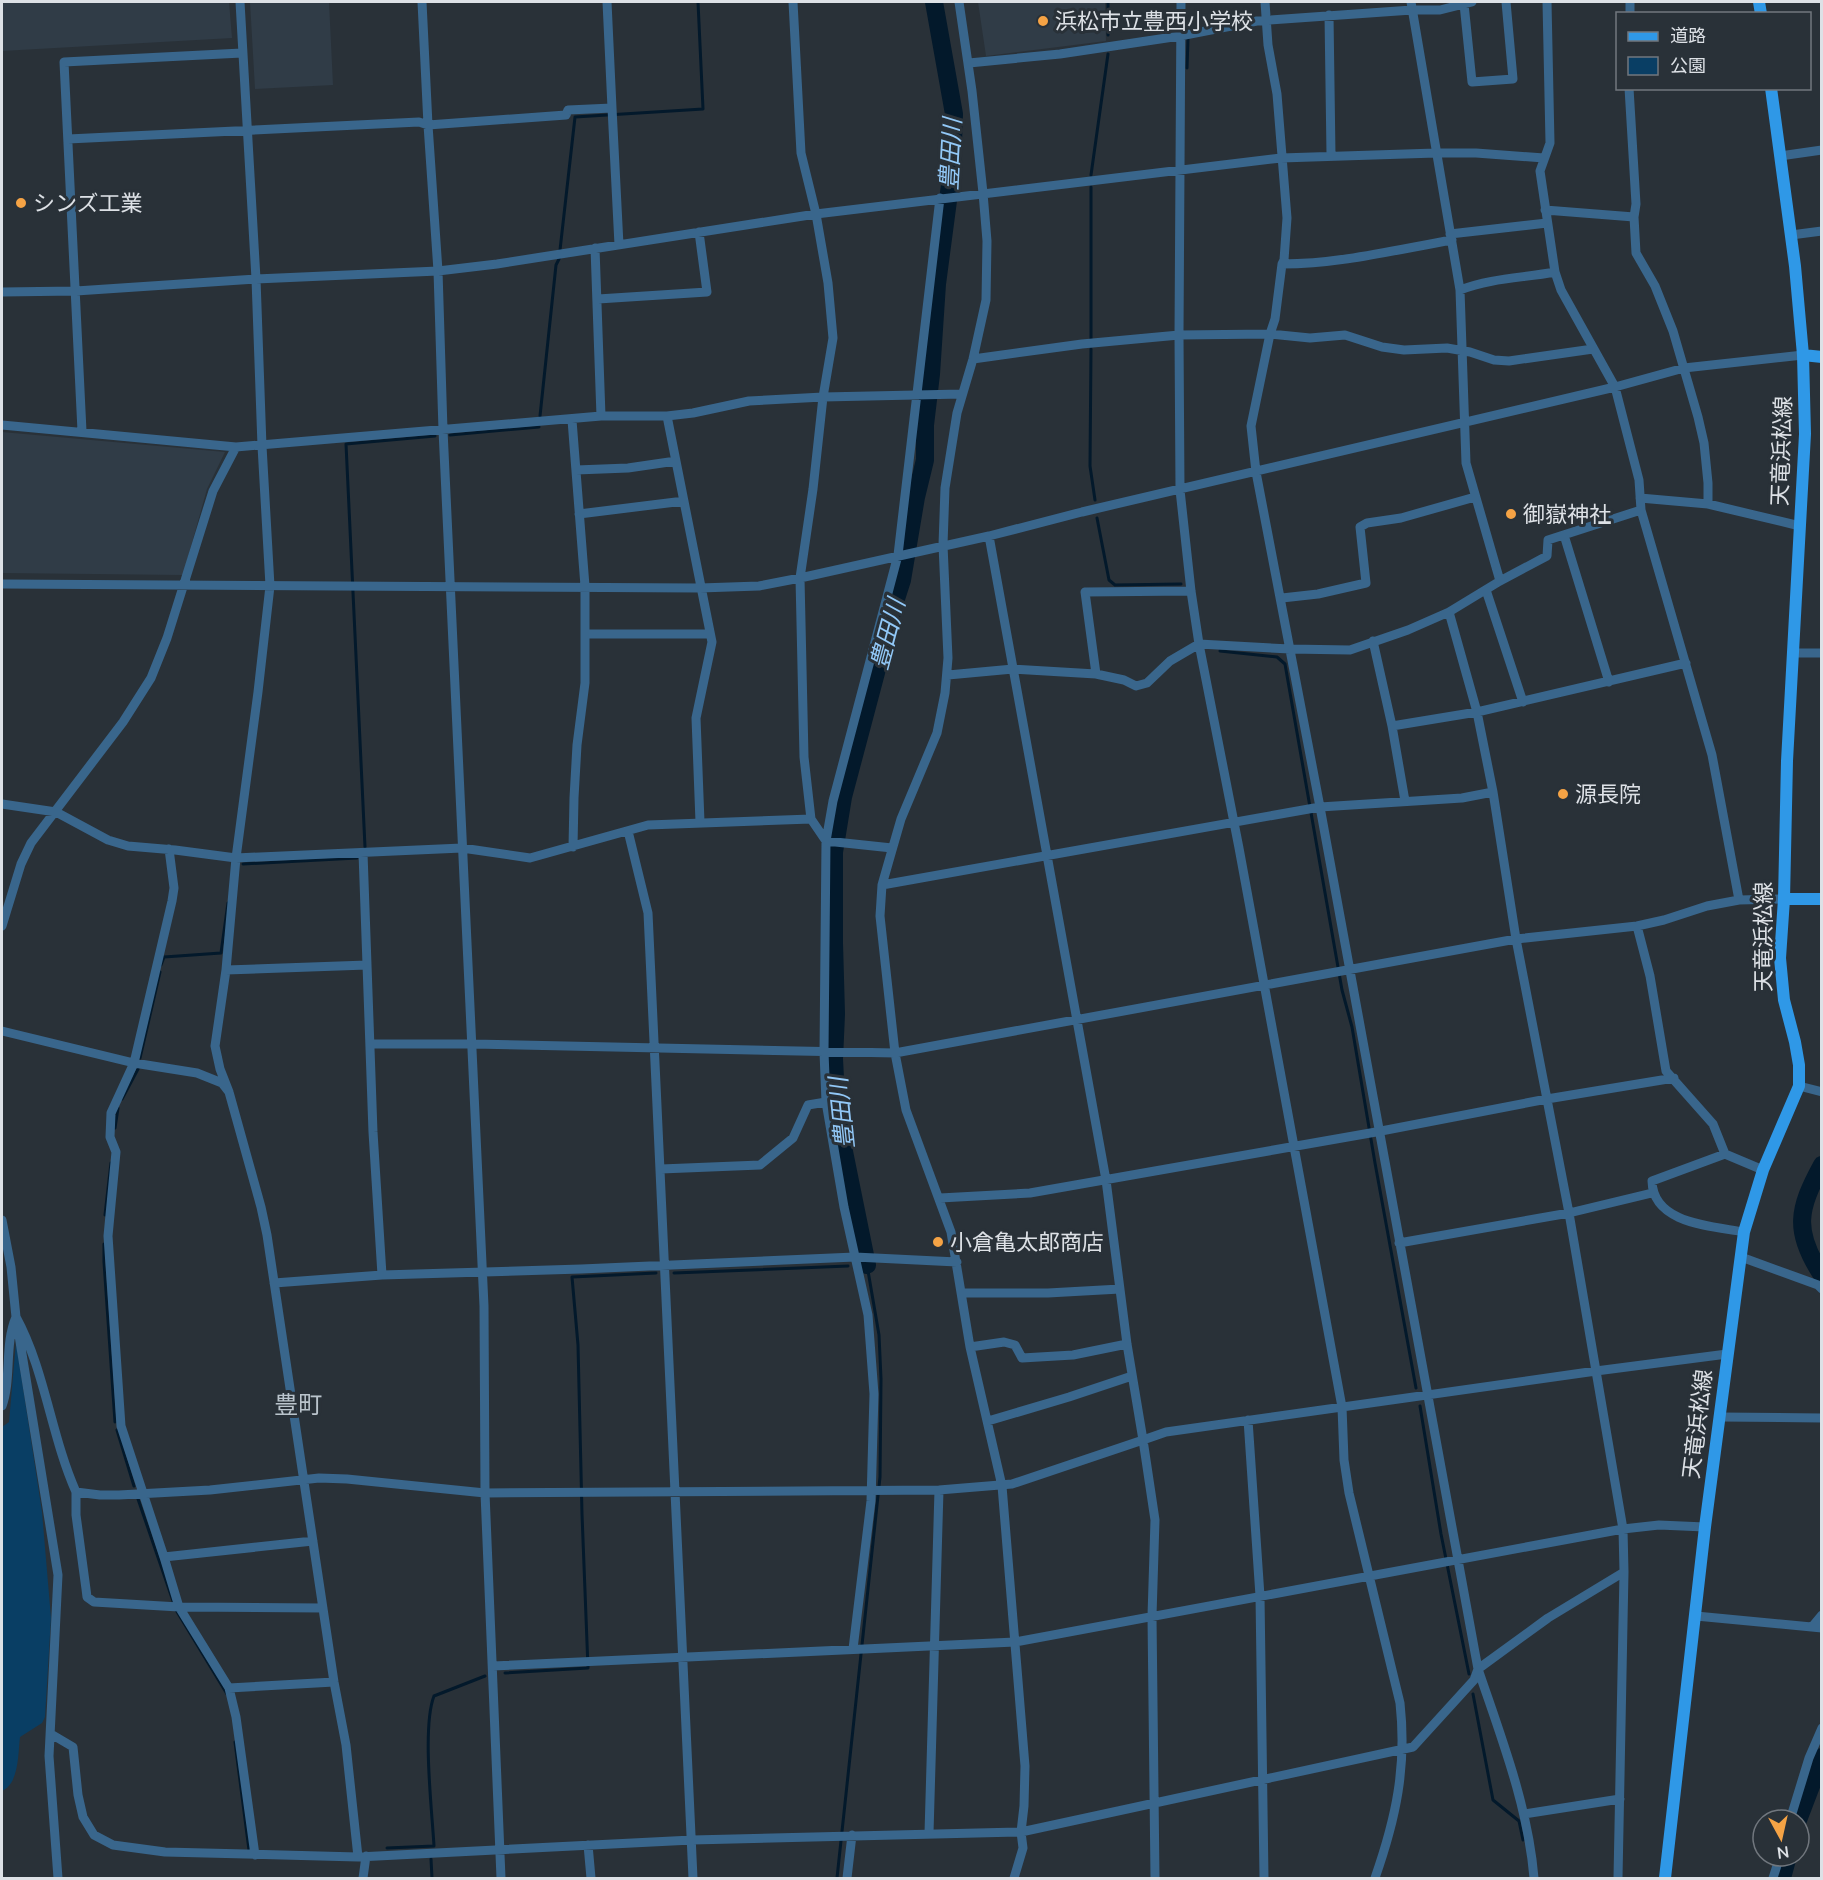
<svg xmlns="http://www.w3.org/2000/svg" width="1823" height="1880" viewBox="0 0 1823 1880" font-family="Mulish,'Noto Sans JP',sans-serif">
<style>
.built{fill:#303c47}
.green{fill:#093e64}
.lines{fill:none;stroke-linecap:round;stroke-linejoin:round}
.stream{stroke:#03192b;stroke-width:3}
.river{stroke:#03192b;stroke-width:18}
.minor{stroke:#39668c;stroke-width:9}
.major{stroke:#2f98e7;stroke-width:12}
.poi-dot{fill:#f5a345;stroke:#293138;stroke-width:2}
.labels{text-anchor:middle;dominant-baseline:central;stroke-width:6;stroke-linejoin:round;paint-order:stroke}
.poi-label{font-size:22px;fill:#dde1e6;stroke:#293138;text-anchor:start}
.street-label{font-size:22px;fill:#dde1e6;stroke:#293138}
.water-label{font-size:24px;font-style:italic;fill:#92c8f7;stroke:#293138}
.neighbourhood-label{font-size:24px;fill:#bac4cc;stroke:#293138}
</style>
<rect width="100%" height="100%" fill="#293138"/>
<!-- built -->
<path class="built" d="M2,2H229L232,38L2,51Z
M250,2H329L333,85L255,89Z
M978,2H1105L1106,41L986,56Z
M2,432L225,452L207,489L183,575L2,573Z"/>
<!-- green -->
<path class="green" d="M16,1342L42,1512L51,1618L45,1717L42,1723L20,1737C18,1754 19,1784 2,1791V1427L9,1422Z"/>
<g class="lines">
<!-- stream -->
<path class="stream" d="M1108,35V2
M1187,68L1188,39
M1091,175L1108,54
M1091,339V187
M1091,349L1090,466L1095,500
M540,416L556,265L559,259L575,117L703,109L698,2
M450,435L539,427
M1097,518L1109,580L1115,585L1181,584
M1220,651L1277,657L1285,664L1342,990L1352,1027L1375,1163L1416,1388
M365,847L346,444L435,436
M243,864L357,858
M161,965L164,957L221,953L228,903
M140,1058L160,972
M122,1099L138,1069
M115,1128L118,1108
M105,1215L111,1163
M104,1244V1262L115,1422
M674,1273L848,1266
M1420,1406L1441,1534L1469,1674
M117,1430L134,1486
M138,1499L173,1601
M176,1610L227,1694
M505,1673L588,1668L582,1514L578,1345L572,1277L656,1273
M1473,1694L1493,1800L1519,1821L1523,1840
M235,1742L249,1850
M387,1848L434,1846C432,1810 422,1727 434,1696L485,1676
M431,1859L432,1878
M837,1878L880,1477L881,1379L879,1335L867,1265H862"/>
<!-- river -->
<path class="river" d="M1822,1165C1798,1209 1793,1231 1822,1275
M867,1265L837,1117L834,1059L836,1014L834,943V852L843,797L894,605L902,580L916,497L925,460V425L931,374L937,284L952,170L954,114L934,2
M1798,1820L1822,1757
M1782,1878L1788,1856"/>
<!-- minor -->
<path class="minor" d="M422,2L428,125L438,271L443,430L484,1306L485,1493L501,1878
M607,2L612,108
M793,2L801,153L816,214L828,283L833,338L823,397L813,489L800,578L804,757L811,819L826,841L892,848
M959,2L972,91L983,193L987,241L986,300L973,359L957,413L945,488L943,545L948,658L945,693L937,733L901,819L890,857L882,885L880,916L895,1053L906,1110L951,1232L970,1347L1002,1486L1025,1766L1024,1806L1021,1832L1023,1848L1014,1878
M1181,2L1179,335L1180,490L1191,591L1199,644L1239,848L1342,1407L1344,1460L1349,1493L1400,1703C1407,1767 1396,1818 1375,1878
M1265,2L1268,45L1277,94L1287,218L1284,260L1282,264L1275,319L1270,334L1251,426L1256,472L1320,807L1478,1669C1501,1737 1528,1806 1534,1878
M1411,2L1460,290L1466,463L1500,581L1449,612L1477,712L1493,792L1516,939L1569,1213L1623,1529L1624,1572L1618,1878
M1547,2L1550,143L1540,171L1555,272L1561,290L1615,387L1639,480L1641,510L1712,755L1739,900L1784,899
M1464,4L1472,82L1513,79L1506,2
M1630,14V2
M1329,15L1331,155
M969,63L1060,54L1180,36L1257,21L1412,10H1440L1472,2
M68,139L419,122L428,125L566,115L568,110L612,108L619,245
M1780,156L1822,150
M1545,210L1634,217L1636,204L1629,88
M1634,217L1636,253L1655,286L1673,331L1698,417L1704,443L1708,483V504L1800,526
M1450,234L1547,223
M1791,235L1822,231
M595,248L601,416
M1282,264C1339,264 1395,250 1452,240
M1460,290C1491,278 1523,278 1555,272
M2,292L76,291L256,279L438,271L497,264L816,214L1281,158L1436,153H1476L1544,158
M598,299L707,292L699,232
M973,359L1082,344L1179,335L1270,334L1310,338L1345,335L1382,347L1404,350L1447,348L1470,352L1494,360L1509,361L1593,349
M667,416L712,642L696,718L700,822
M572,420L585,586V683L577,745L574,798L573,847
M2,425L236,447L601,416H667L693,413L749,401L823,397L962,394
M82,431L64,62L242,53
M576,470L628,468L676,461
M1640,498L1708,504
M579,514L684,501
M1564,535L1609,682
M1500,581L1547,556L1548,540L1641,510
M2,584L700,588L759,586L800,578L989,536L1082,512L1615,387L1684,368L1803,355
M1486,590L1523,702
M1282,598L1318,594L1366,583L1360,527L1367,523L1401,518L1475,497
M585,634H710
M1373,641L1392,726L1405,801
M1792,653H1822
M1096,674L1085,592L1191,591
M948,675L1013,669L1096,674L1124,680L1136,686L1147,683L1170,661L1199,644L1290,649L1350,650L1408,630L1449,612
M1392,726L1477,712L1686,663
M2,804L56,812L108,840L128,846L175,850L236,858L462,848L530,858L648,825L811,819
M628,831L648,913L693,1878
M169,849L174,888L172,901L134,1063L111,1113L110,1137L116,1152L108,1236L121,1426L164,1557L179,1607L229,1688L236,1717L255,1855
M882,885L1320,807L1462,798L1493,792
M2,926L21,864L31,843L123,722L151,678L167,638L213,491L236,447
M1637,926L1650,976L1666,1071L1713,1124L1725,1154L1652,1181C1653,1224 1712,1226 1744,1232
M226,970L367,965
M2,1031L134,1063L197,1073L222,1083L229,1092L261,1207L267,1235L334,1682L346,1745L358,1857
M370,1044H473L895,1053L1516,939L1637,926L1664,920L1707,906L1739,900
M1799,1086L1822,1092
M229,1092L220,1069L215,1046L226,970L236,858L258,692L270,586L262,446L256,279L240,2
M1725,1154L1763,1170
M661,1169L760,1165L793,1138L808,1105L826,1102
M940,1198L1030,1193L1376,1132L1547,1099L1674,1078
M2,1220L11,1267L16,1317L58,1575L49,1756L58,1878
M1399,1243L1569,1213L1652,1193
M1741,1257L1818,1285L1822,1289
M382,1275L581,1269L855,1257L957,1262
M274,1283L382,1275L373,1132L363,853
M962,1293H1048L1120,1289
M16,1317C45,1370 51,1436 76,1492L100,1495H119L210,1490L319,1478L347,1479L485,1493L939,1490L1012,1484L1143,1440L1127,1344L1106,1180L989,536
M970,1347L1004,1342L1015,1345L1022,1358L1073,1355L1127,1344
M2,1406C12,1378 4,1345 16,1317
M1719,1417L1822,1418
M1248,1420L1260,1596L1264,1878
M988,1421L1069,1397L1132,1376
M76,1492V1515L86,1589L87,1597L94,1602L179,1607L323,1608
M164,1557L313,1541
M1696,1616L1822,1628
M1812,1627L1822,1615
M853,1649L871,1501L874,1394L868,1315L844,1207L826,1102L824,1052L826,841L833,801L898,555L940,198
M493,1666L1015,1642L1623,1529L1659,1525L1705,1527
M229,1688L334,1682
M51,1734L73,1747L78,1795L83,1817L94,1835L113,1845L165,1852L358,1857L692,1840L1021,1832L1413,1747L1474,1680L1478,1669L1548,1618L1624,1572
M1524,1814L1620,1799
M1790,1820L1809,1758L1822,1728
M929,1833L939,1490
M588,1845L591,1878
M363,1878L366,1856
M847,1878L852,1835
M1155,1878L1152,1616L1155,1520L1143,1440L1166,1432L1596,1371L1727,1354
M1773,1878L1780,1856"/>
<!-- major -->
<path class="major" d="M1759,2L1761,14
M1803,355L1822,357
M1784,899H1822
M1665,1878L1705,1527L1744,1232L1763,1170L1799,1086V1065L1795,1042L1784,1000L1780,958L1784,899L1787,761L1805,434L1803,355L1795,266L1771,88"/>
</g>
<!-- markers -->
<g class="poi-dot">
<circle cx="1043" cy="21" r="6"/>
<circle cx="21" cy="203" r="6"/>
<circle cx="1511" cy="514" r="6"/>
<circle cx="1563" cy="794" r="6"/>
<circle cx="938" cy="1242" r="6"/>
</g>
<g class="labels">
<!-- poi labels -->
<g class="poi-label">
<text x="1055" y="21">浜松市立豊西小学校</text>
<text x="33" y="203">シンズ工業</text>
<text x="1523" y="514">御嶽神社</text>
<text x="1575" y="794">源長院</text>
<text x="950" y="1242">小倉亀太郎商店</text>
</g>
<!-- street labels -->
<g class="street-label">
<text transform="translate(1781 451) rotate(-88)">天竜浜松線</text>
<text transform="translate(1763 937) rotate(-90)">天竜浜松線</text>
<text transform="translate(1697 1424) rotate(-83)">天竜浜松線</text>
</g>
<!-- water labels -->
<g class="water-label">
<text transform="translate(950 154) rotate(-87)">豊田川</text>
<text transform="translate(887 634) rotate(-75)">豊田川</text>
<text transform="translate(841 1113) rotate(-96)">豊田川</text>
</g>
<!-- neighbourhood labels -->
<g class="neighbourhood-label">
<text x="298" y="1404">豊町</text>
</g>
</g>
<!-- border -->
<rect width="1823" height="1880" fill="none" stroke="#dde1e6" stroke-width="6"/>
<!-- legend -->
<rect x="1616" y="12" width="195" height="78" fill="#293138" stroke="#71777e" stroke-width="1.5"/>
<rect x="1628" y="32" width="30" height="9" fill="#2f98e7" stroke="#71777e" stroke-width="1.5"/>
<text x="1670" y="42" font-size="18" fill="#dde1e6">道路</text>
<rect x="1628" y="57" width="30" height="18" fill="#093e64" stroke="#71777e" stroke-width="1.5"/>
<text x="1670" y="72" font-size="18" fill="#dde1e6">公園</text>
<!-- north arrow -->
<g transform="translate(1781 1838) rotate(172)"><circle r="28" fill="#293138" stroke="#71777e" stroke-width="1.5"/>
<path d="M0-4.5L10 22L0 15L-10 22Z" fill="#f5a345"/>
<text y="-9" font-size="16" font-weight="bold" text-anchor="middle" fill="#dde1e6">N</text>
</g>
</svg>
